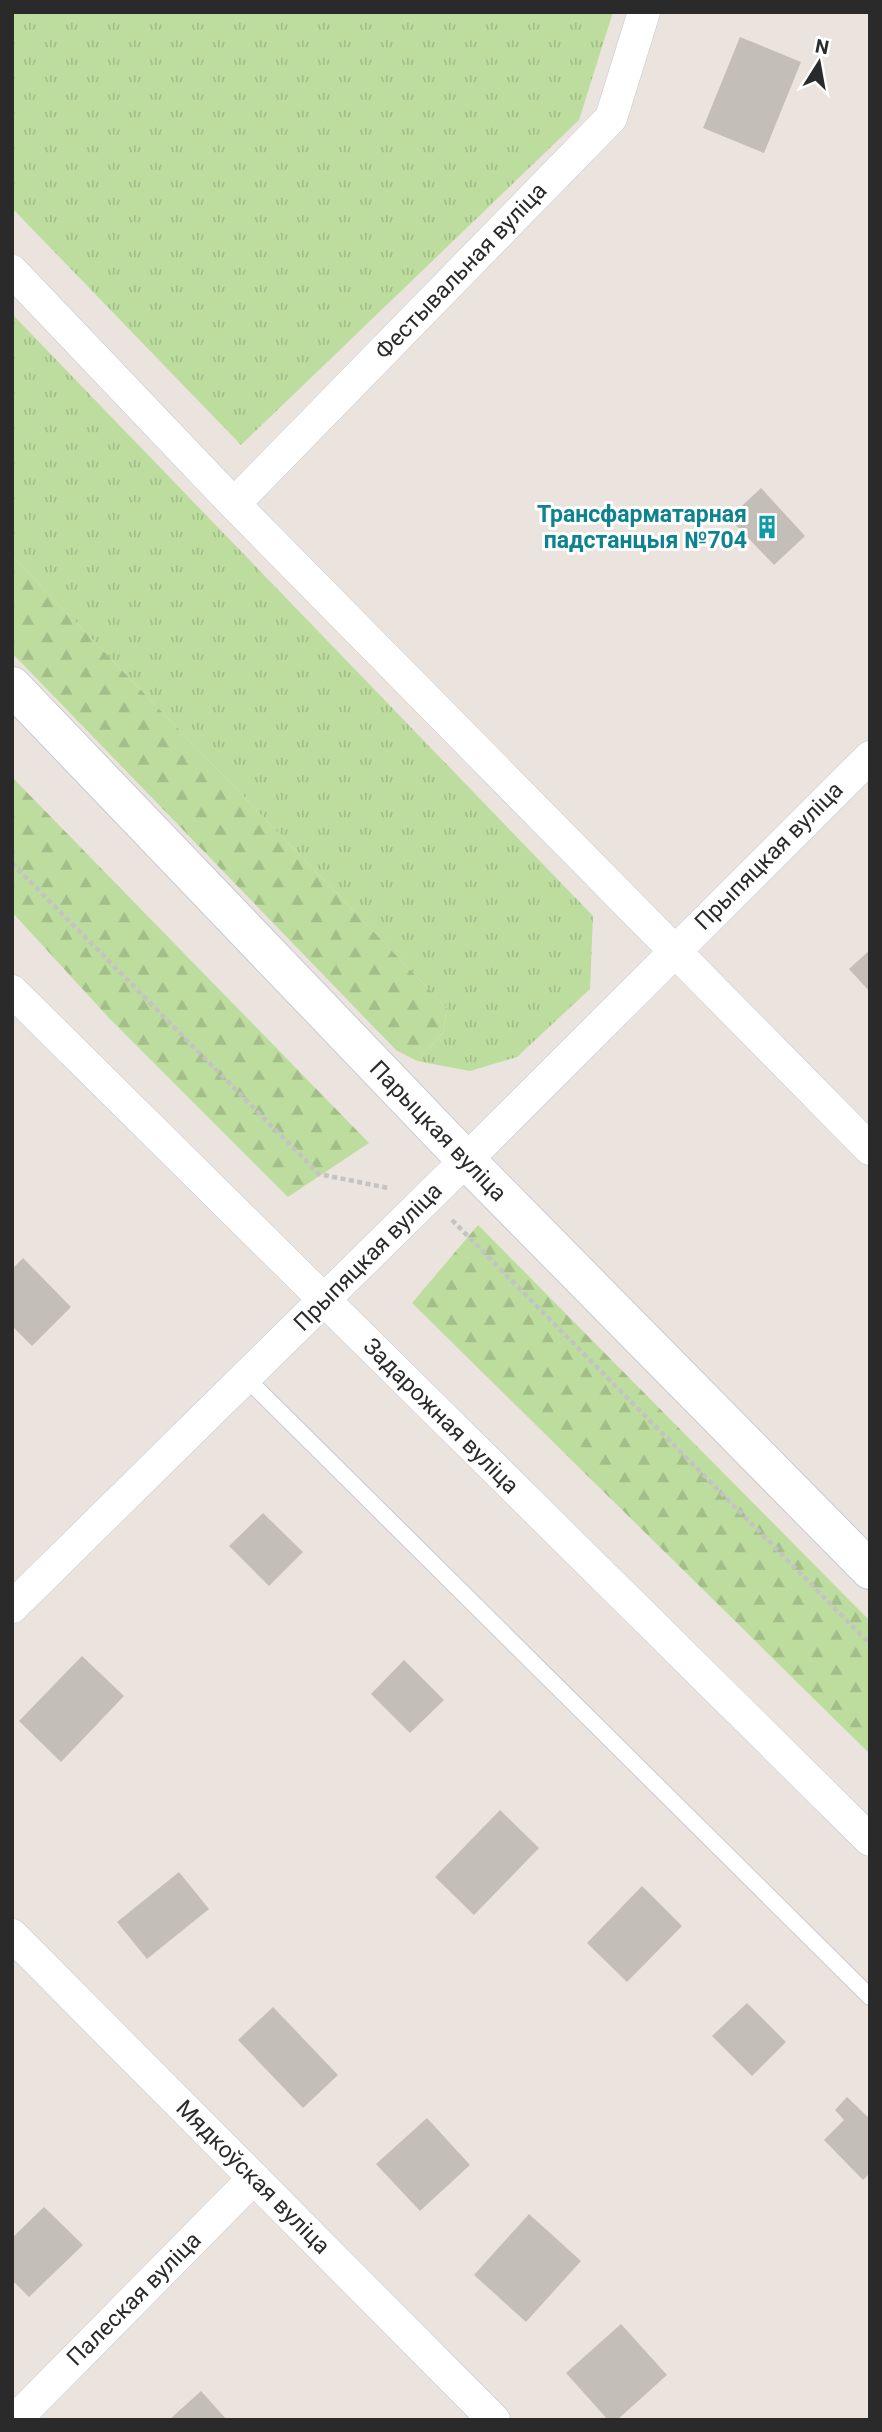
<svg xmlns="http://www.w3.org/2000/svg" width="882" height="2432" viewBox="0 0 882 2432" font-family="Roboto,sans-serif">
<style>
.grass{fill:url(#grass-tufts)}
.forest{fill:url(#forest-firs)}
.building{fill:#c4beb9}
.lines{fill:none;stroke-linecap:round;stroke-linejoin:round}
.service-casing{stroke:#c5cad3;stroke-width:18}
.minor-casing{stroke:#c5cad3;stroke-width:33}
.secondary-casing{stroke:#c5cad3;stroke-width:40}
.path{stroke:#c3c3c3;stroke-width:4.5;stroke-dasharray:5 3.5;stroke-linecap:butt}
.service{stroke:#fff;stroke-width:16}
.minor{stroke:#fff;stroke-width:32}
.secondary{stroke:#fff;stroke-width:38}
.labels{text-anchor:middle;dominant-baseline:central;stroke-width:6;stroke-linejoin:round;paint-order:stroke}
.street-label{font-size:23px;fill:#2a2a2a;stroke:#fff}
.culture-label{font-size:23px;font-weight:bold;fill:#0d838f;stroke:#fff;text-anchor:end}
</style>
<defs>
<pattern id="grass-tufts" width="24" height="20" patternUnits="userSpaceOnUse" patternTransform="scale(1.75)"><rect width="24" height="20" fill="#bddd9f"/><path d="M3 7l-1-3M5 7V3M7 7l1-3M15 17l-1-3M17 17v-4M19 17l1-3" fill="none" stroke="#a3be89"/></pattern>
<pattern id="forest-firs" width="22" height="20" patternUnits="userSpaceOnUse" patternTransform="scale(1.75)"><rect width="22" height="20" fill="#bddd9f"/><path d="M5 1l3.5 6h-7zM16 11l3.5 6h-7z" fill="#a3be89"/></pattern>
</defs>
<rect width="100%" height="100%" fill="#ebe3de"/>
<!-- grass -->
<path class="grass" d="M12,12H613L579,120L241,445L12,208Z
M12,314L593,916L590,989L517,1057L470,1071L417,1061L443,1033L447,1008L12,556Z"/>
<!-- forest -->
<path class="forest" d="M12,556L447,1008L443,1033L417,1061L396,1050L12,653Z
M12,777L369,1143L288,1197L109,1018L12,912Z
M478,1225L870,1621V1754L412,1303Z"/>
<!-- building -->
<path class="building" d="M740,37L801,62L764,153L703,128Z
M761,488L805,536L774,565L729,518Z
M870,950V992L849,969Z
M23,1258L71,1307L32,1346L12,1326V1269Z
M263,1513L303,1552L269,1586L229,1546Z
M82,1656L124,1696L61,1762L19,1721Z
M404,1660L444,1700L410,1733L371,1694Z
M500,1810L539,1848L474,1915L435,1877Z
M179,1872L209,1909L147,1959L117,1922Z
M642,1886L682,1926L627,1982L587,1943Z
M747,2003L786,2042L752,2076L712,2036Z
M273,2007L338,2075L303,2108L238,2040Z
M847,2097L870,2119V2173L863,2180L824,2140L844,2120L835,2110Z
M427,2118L470,2165L420,2211L376,2164Z
M44,2207L83,2245L29,2297L12,2280V2238Z
M529,2214L581,2261L526,2322L474,2275Z
M621,2324L667,2375L617,2420H608L566,2373Z
M201,2391L227,2420H169Z"/>
<g class="lines">
<!-- service casing -->
<g class="service-casing">
<path id="service" d="M245,1377L870,1997"/>
</g>
<!-- minor casing -->
<g class="minor-casing">
<path id="minor" d="M12,271L234,504L870,1149
M234,504L611,118L644,12
M12,991L870,1840
M12,1607L466,1160L870,757
M12,1935L494,2420
M15,2420L254,2178"/>
</g>
<!-- secondary casing -->
<g class="secondary-casing">
<path id="secondary" d="M12,686L466,1160L870,1570"/>
</g>
<!-- path -->
<path class="path" d="M12,863L319,1174L388,1188
M452,1220L870,1644"/>
<!-- service -->
<use href="#service" class="service"/>
<!-- minor -->
<use href="#minor" class="minor"/>
<!-- secondary -->
<use href="#secondary" class="secondary"/>
</g>
<!-- icons -->
<defs>
<g id="building-bare" transform="scale(1.89)"><path d="M-4-6H4V6H1V3H-1V6H-4ZM-2.5-4.3h1.7v1.8h-1.7ZM.8-4.3h1.7v1.8H.8ZM-2.5-1h1.7V.8h-1.7ZM.8-1h1.7V.8H.8Z" fill="#0f9aa8" stroke="#fff" stroke-width="2.5" paint-order="stroke"/></g>
</defs>
<g fill-rule="evenodd">
<use href="#building-bare" x="767" y="527"/>
</g>
<g class="labels">
<!-- street labels -->
<g class="street-label">
<text transform="translate(461 271) rotate(-46)">Фестывальная вуліца</text>
<text transform="translate(769 856) rotate(-45)">Прыпяцкая вуліца</text>
<text transform="translate(438 1131) rotate(46)">Парыцкая вуліца</text>
<text transform="translate(368 1257) rotate(-45)">Прыпяцкая вуліца</text>
<text transform="translate(441 1416) rotate(45)">Задарожная вуліца</text>
<text transform="translate(253 2177) rotate(45)">Мядкоўская вуліца</text>
<text transform="translate(134 2299) rotate(-45)">Палеская вуліца</text>
</g>
<!-- culture labels -->
<g class="culture-label">
<text x="747" y="514">Трансфарматарная<tspan x="747" dy="26">падстанцыя №704</tspan></text>
</g>
</g>
<!-- border -->
<rect width="882" height="2432" fill="none" stroke="#2a2a2a" stroke-width="28"/>
<!-- north arrow -->
<g transform="translate(819 63) rotate(11)" stroke="#ffffff" stroke-width="5" paint-order="stroke">
<path d="M0-5L12 26L0 18L-12 26Z" fill="#2a2a2a"/>
<text y="-10" font-size="19" font-weight="bold" text-anchor="middle" fill="#2a2a2a">N</text>
</g>
</svg>
